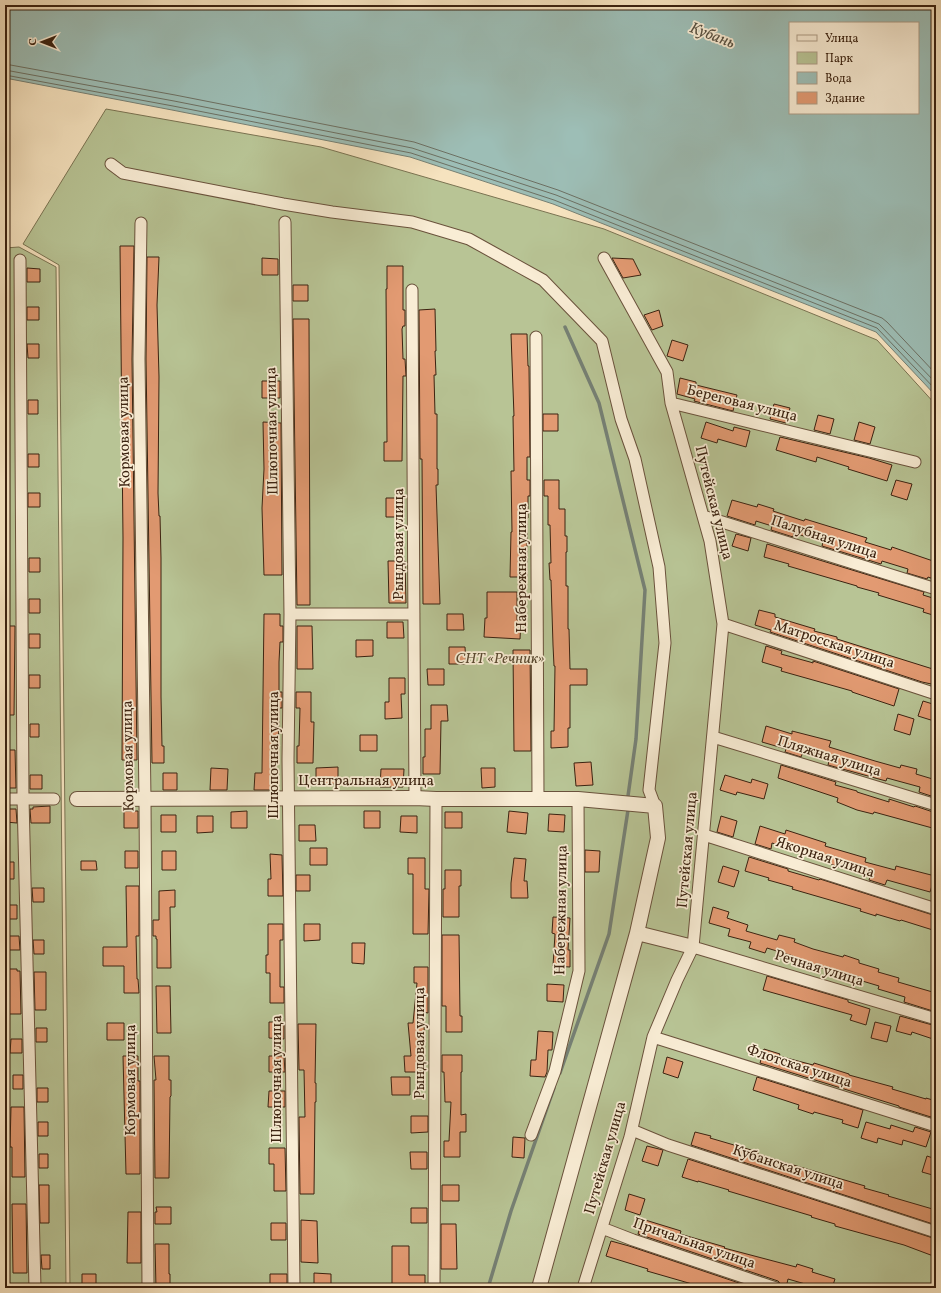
<svg xmlns="http://www.w3.org/2000/svg" width="941" height="1293" viewBox="0 0 941 1293" font-family="Vollkorn,serif">
<style>
.green{fill:#b8c495;stroke:#7a7352}
.water{fill:#9dbeb6;stroke:#768074;fill-rule:evenodd}
.lines{fill:none;stroke-linecap:round;stroke-linejoin:round}
.shore{stroke:#6c7063;stroke-width:1}
.stream{stroke:#768074;stroke-width:3.5}
.building{fill:#e29a72;stroke:#3b2210}
.minor-casing{stroke:#6a523c;stroke-width:13}
.tertiary-casing{stroke:#6a523c;stroke-width:16}
.minor{stroke:#f9edd5;stroke-width:11}
.tertiary{stroke:#f9edd5;stroke-width:14}
.labels{text-anchor:middle;dominant-baseline:central;stroke-width:3.5;stroke-linejoin:round;paint-order:stroke}
.street-label{font-size:15px;fill:#3b2210;stroke:#f9edd5}
.park-label{font-size:15px;font-style:italic;fill:#5a4a31;stroke:#f9edd5}
.water-label{font-size:16px;font-style:italic;fill:#585142;stroke:#f9edd5}
</style>
<rect width="100%" height="100%" fill="#f6e3bf"/>
<filter id="stains"><feTurbulence type="fractalNoise" baseFrequency=".005" numOctaves="4"/><feColorMatrix values="0 0 0 0 .2 0 0 0 0 .09 0 0 0 0 .02 0 0 0 .5 -.17"/></filter>
<radialGradient id="worn" r=".72"><stop offset=".6" stop-color="#630" stop-opacity="0"/><stop offset="1" stop-color="#630" stop-opacity=".3"/></radialGradient>
<!-- green -->
<path class="green" d="M106,109L321,147L604,229L877,340L936,405V1288H70L59,265L23,244Z
M19,247L56,267L66,1288H5V248Z"/>
<!-- water -->
<path class="water" d="M5,5H936V396L876,332L553,204L410,157L172,110L5,78ZM790,23H918V113H790Z"/>
<g class="lines">
<!-- shore -->
<path class="shore" d="M5,64L175,95L414,142L558,190L882,318L887,322L936,374
M5,70L174,101L412,148L556,195L879,324L936,383
M5,75L173,106L411,153L554,200L877,328L936,390"/>
<!-- stream -->
<path class="stream" d="M565,327L599,403L645,590L636,739L628,796
M560,1073L609,934L628,810
M488,1288L511,1211L554,1088"/>
</g>
<!-- building -->
<path class="building" d="M120,246H134L132,359L137,760H122L123,538Z
M147,257H159L157,305L159,377L158,493L159,516H160L161,558V697L162,746H164V763H152L146,359Z
M262,258L278,259V275H262Z
M612,258L633,259L641,275L623,278Z
M387,266H403V310H405V326H403L402,329L403,359H405L406,376H403L402,461H384V442H387L386,289H387Z
M27,268L40,269V282H27Z
M293,285H308V301H293Z
M27,307H39V320H27Z
M435,309L436,351H435L436,375H434L435,414H437V469H438V485H436L440,604H423L422,459H420L419,310Z
M659,310L663,326L652,330L644,315Z
M293,319H309L310,605H297Z
M511,334H527L528,366H529L530,457H527V480H530V496H528V518H527V577H510L511,532H512L511,471H514L513,416H514Z
M672,340L688,345L683,361L667,356Z
M27,344H39V358H28Z
M680,378L696,382V385L737,395L733,411L694,401L695,399L677,394Z
M262,381H280V398H262Z
M28,400H38V414H28Z
M774,404L790,408L786,423L770,419Z
M543,414H558V431H543Z
M818,415L834,419L830,434L814,430Z
M263,422L281,423L282,575H264L262,508L264,469Z
M706,422L733,431L734,427L750,431L746,447L718,439L717,443L701,438Z
M859,422L875,427L870,444L854,440Z
M780,437L869,458L892,465L887,481L848,469L849,467L817,457L816,462L776,450Z
M28,454H39V467H28Z
M544,480H559V509H565V536H567V552H566V586H568V629H569L570,669H587V685H570V728H568V747L551,748V731H554L555,666H554L553,645L551,580H550L549,563H551L550,525H548V496H544Z
M896,480L912,484L907,500L891,495Z
M28,493H40V507H28Z
M386,498H404V517H386Z
M732,500L757,507L758,504L774,509L773,511L804,521L805,519L867,538L865,542L891,550L892,547L936,562V580L928,577L927,579L907,573L908,569L882,561L881,564L822,546L823,542L794,533L793,537L771,530L772,526L756,521L755,525L727,516Z
M736,534L751,538L748,551L732,546Z
M767,544L924,592L923,595L936,599V616L923,612L924,609L878,595L879,593L857,587V586L788,566L789,564L764,557Z
M29,558H40V572H29Z
M388,561H405L406,603H389Z
M487,592H517V620H521L520,639L484,637L485,618H487Z
M29,599H40V613H29Z
M759,610L775,614V617L815,629L814,631L837,637V639L936,670V685L922,682L770,632L771,630L755,625Z
M264,614H280V626H283V642H280L279,662V692H282V708H279L278,764H273V790H254L255,773H262Z
M447,614H463L464,630H447Z
M387,622H403L404,638H387Z
M5,626H15L14,715H5Z
M297,626H312L313,669H297Z
M29,634H40V648H29Z
M356,640H373V656L356,657Z
M766,646L782,651L781,654L810,662L813,663V661L899,689L894,706L852,692V691L781,671L782,668L762,662Z
M449,647H465L466,664H449Z
M513,650H530L531,751H514Z
M427,669H444V685H428Z
M29,675H40V688H29Z
M389,678H405V694H401L402,718L385,719V702H389Z
M296,692H311V722H314L313,763H297V746H299L300,708H296Z
M923,701L936,705V714L934,721L918,716Z
M431,705H447L448,721H441L440,774H423V757H425V729H431Z
M898,714L914,719L910,735L894,730Z
M30,724H39V737H30Z
M766,726L792,734V731L831,741L829,747L875,761L900,768L901,765L917,769L916,774L936,780V792L934,797L919,792L920,787L887,778L886,781L828,765L830,757L804,750L801,757L785,752L786,749L762,742Z
M360,735H377V751H360Z
M5,750H15L16,788H5Z
M591,762L593,785L576,786L574,763Z
M781,765L836,782L835,785L857,791V792L889,802V799L914,807L915,806L936,813V829L874,812L873,814L857,810L837,802L838,798L778,778Z
M338,767V784H316V768Z
M211,768L228,769L227,790H210Z
M481,768H495V787L482,788Z
M381,769H404L403,787H380Z
M163,773H177V790H163Z
M30,775H42V789H30Z
M725,775L751,783L752,779L768,784L764,799L737,792L736,795L720,790Z
M50,806V823H31L30,809H33V807Z
M5,809H16L17,823L5,822Z
M124,811H138V828H124Z
M247,811V828H231V812Z
M364,811H380V828H364Z
M509,811L528,813L526,834L507,832Z
M445,812H462V828H445Z
M549,814L565,815L564,832L548,831Z
M161,815H176V832H161Z
M197,816H213V832L197,833Z
M401,816H417V833L400,832Z
M721,816L737,821L733,837L717,832Z
M299,825H315L316,841H299Z
M760,826L785,834L786,830L826,843L825,846L866,858L865,862L895,870L896,866L935,876L930,892L887,880L885,885L869,880L870,877L824,862V860L806,853L772,843L771,849L755,844Z
M310,848H327V865H310Z
M585,850L600,851L599,872H585Z
M125,851H138V868H125Z
M162,851H176V870H162Z
M270,854L282,855L283,896H268V879H271Z
M749,857L788,869V871L819,880L820,879L936,916V931L901,920L900,921L876,914V916L860,911L861,909L792,889L793,887L768,880L769,878L745,871Z
M408,858H425V889H429L428,934H413V874H408Z
M514,858L526,859L524,881H527L528,898H511V883Z
M81,861H96L97,870H81Z
M5,862H14V879H5Z
M723,866L739,871L734,887L718,882Z
M445,870H461V886H459V917H443V889H445Z
M296,875H310V891H296Z
M126,886H139V936H136L137,979H138L139,993H124V966H103V947H127Z
M32,888H44V902H33Z
M175,890V907H170L171,968H157V939H156V936H153V920H159V891Z
M5,905H17V919H5Z
M713,907L729,912L727,918L748,925L746,931L777,940L779,935L795,939L794,942L813,949L843,957L844,955L859,960V963L879,969L878,972L899,978L898,982L936,993V1012L904,1002L905,997L878,989L879,986L859,980V977L834,970V972L793,959V956L767,948L765,953L749,948L751,942L728,936L730,929L709,923Z
M553,917L570,918L568,950H570V967L553,966L555,934L552,933Z
M268,924H283V940H280V987H284V1003H270V973H266V955H268Z
M304,924H320V940L304,941Z
M442,935H459L460,1016H462V1032H446V1006H442Z
M5,936H19L20,950H5Z
M33,940H44V954H34Z
M352,943H365L364,964L352,963Z
M414,967H428V1013L423,1012L425,1041L421,1042V1072H405L404,1056H411L408,1023H413L417,983H414Z
M5,969H17V971H20L21,1014H6Z
M34,972H46V1010H35Z
M767,976L848,1000V1002L870,1009L866,1025L850,1020L852,1015L763,990Z
M547,984L564,985L563,1002L547,1001Z
M156,986H170L171,1033H157Z
M900,1016L936,1026V1040L912,1032L911,1035L896,1031Z
M269,1022H284V1039L269,1038Z
M875,1022L891,1026L887,1042L871,1038Z
M107,1023H124V1040H107Z
M298,1024H316L315,1083H316V1102H315L314,1194H300L299,1117H305L304,1070H299Z
M36,1028H47V1042H36Z
M538,1031L553,1032L552,1050H548L547,1072L545,1077L530,1076L531,1060H536Z
M11,1039H22V1053H10Z
M764,1049L780,1054L779,1056L813,1065L814,1063L849,1074V1075L893,1087L892,1089L926,1099V1098L936,1101V1113L934,1118L899,1107V1106L760,1063Z
M442,1055H462V1072H461V1115L466,1114V1132H460V1157H444V1141H449L451,1102H445L444,1072H442Z
M123,1056H138V1081H140V1174H126Z
M154,1056H169V1080H171V1096L170,1097L169,1178H155L154,1080H156Z
M269,1056H284L285,1072H269Z
M667,1057L683,1062L678,1078L663,1073Z
M13,1075H23V1089H13Z
M391,1077H410V1095H392Z
M757,1077L863,1110L858,1128L842,1123L843,1120L814,1112L813,1114L798,1109L799,1105L753,1090Z
M37,1088H48V1102H37Z
M269,1091H285V1107H268Z
M11,1107H24L25,1177H12V1147H10Z
M411,1116H428V1132L411,1133Z
M38,1122H48V1136H38Z
M866,1122L890,1129L891,1125L913,1132L915,1127L931,1132L926,1147L903,1140L902,1145L878,1138L877,1143L861,1138Z
M695,1132L711,1136L710,1138L758,1152V1154L783,1162L865,1186L864,1188L889,1195L888,1196L936,1210V1225L691,1145Z
M513,1137L525,1138L524,1158L512,1157Z
M647,1146L663,1150L658,1166L642,1161Z
M269,1148H285L286,1191H274V1164H269Z
M410,1152H427V1169H411Z
M39,1154H48V1168H39Z
M927,1156L936,1159V1176L922,1172Z
M688,1159L936,1239V1257L904,1245L835,1226V1224L811,1217L812,1216L728,1191L729,1190L698,1181V1182L682,1177Z
M39,1185H49V1223H40Z
M442,1185H459V1201H442Z
M629,1194L645,1199L640,1215L625,1210Z
M12,1204H26L27,1273H13Z
M156,1207H171V1224H155V1212H157Z
M411,1208H427V1223H411Z
M128,1212H141V1263H127Z
M642,1219L681,1231L680,1234L725,1247L724,1248L796,1267L797,1264L813,1269L812,1272L835,1279L832,1288H819L788,1279L786,1288H783L781,1284L778,1281L638,1234Z
M301,1220L317,1221L318,1263L301,1262Z
M271,1223H286V1240H271Z
M441,1224H456L457,1269H441Z
M611,1241L629,1246L754,1288H706L647,1271L648,1269L606,1256Z
M155,1244H169V1274H170V1288H156Z
M392,1246H409V1275H425V1288H392Z
M41,1255H50V1269H42Z
M314,1273L331,1274V1288H314Z
M82,1274H96V1288H82Z
M270,1274H287V1288H270Z"/>
<g class="lines">
<!-- minor casing -->
<g class="minor-casing">
<path id="minor" d="M111,164L123,173L283,204L332,212L412,222L469,239L543,280L602,341L621,419L635,459L659,567L665,643L649,790L655,806
M285,222L290,614L288,759L294,1288
M141,223L139,359L145,800L148,1288
M604,258L667,372L671,403L915,462
M20,260L23,798L35,1288
M412,290L415,798
M536,337L538,798
M703,516L936,589
M290,614H414
M723,624L936,694
M713,737L936,805
M5,799H54
M704,835L936,909
M693,947L936,1019
M653,1037L936,1126
M632,1130L668,1145L936,1232
M531,1135L555,1071L579,971L578,799
M602,1228L633,1240L776,1288
M434,1288L436,799
M583,1288L630,1137L653,1037L677,980L693,947L723,624L710,541L671,403"/>
</g>
<!-- tertiary casing -->
<g class="tertiary-casing">
<path id="tertiary" d="M77,799L415,798L436,799H578L655,806L658,838L637,933
M539,1288L637,933L693,947"/>
</g>
<!-- minor -->
<use href="#minor" class="minor"/>
<!-- tertiary -->
<use href="#tertiary" class="tertiary"/>
</g>
<g class="labels">
<!-- street labels -->
<g class="street-label">
<text transform="translate(742 404) rotate(14)">Береговая улица</text>
<text transform="translate(273 431) rotate(-91)">Шлюпочная улица</text>
<text transform="translate(125 432) rotate(-91)">Кормовая улица</text>
<text transform="translate(713 503) rotate(76)">Путейская улица</text>
<text transform="translate(824 538) rotate(18)">Палубная улица</text>
<text transform="translate(399 544) rotate(-90)">Рындовая улица</text>
<text transform="translate(522 568) rotate(-90)">Набережная улица</text>
<text transform="translate(834 645) rotate(18)">Матросская улица</text>
<text transform="translate(274 755) rotate(-90)">Шлюпочная улица</text>
<text transform="translate(129 756) rotate(-91)">Кормовая улица</text>
<text transform="translate(829 757) rotate(17)">Пляжная улица</text>
<text x="366" y="781">Центральная улица</text>
<text transform="translate(688 850) rotate(-85)">Путейская улица</text>
<text transform="translate(825 858) rotate(18)">Якорная улица</text>
<text transform="translate(562 910) rotate(-89)">Набережная улица</text>
<text transform="translate(819 969) rotate(17)">Речная улица</text>
<text transform="translate(420 1043) rotate(-90)">Рындовая улица</text>
<text transform="translate(799 1067) rotate(18)">Флотская улица</text>
<text transform="translate(277 1079) rotate(-90)">Шлюпочная улица</text>
<text transform="translate(131 1080) rotate(-90)">Кормовая улица</text>
<text transform="translate(606 1158) rotate(-74)">Путейская улица</text>
<text transform="translate(788 1168) rotate(18)">Кубанская улица</text>
<text transform="translate(694 1244) rotate(19)">Причальная улица</text>
</g>
<!-- park labels -->
<g class="park-label">
<text x="500" y="659">СНТ «Речник»</text>
</g>
<!-- water labels -->
<g class="water-label">
<text transform="translate(712 36) rotate(21)">Кубань</text>
</g>
</g>
<!-- margin -->
<rect width="941" height="1293" fill="none" stroke="#f6e3bf" stroke-width="20"/>
<rect x="6" y="6" width="929" height="1281" fill="none" stroke="#3b2210" stroke-width="2"/>
<rect x="10" y="10" width="921" height="1273" fill="none" stroke="#3b2210"/>
<!-- legend -->
<rect x="789" y="22" width="130" height="92" fill="#f9edd5" stroke="#ad9c86"/>
<rect x="797" y="35" width="20" height="6" fill="#f9edd5" stroke="#ad9c86"/>
<text x="825" y="42" font-size="12" fill="#3b2210">Улица</text>
<rect x="797" y="52" width="20" height="12" fill="#b8c495" stroke="#ad9c86"/>
<text x="825" y="62" font-size="12" fill="#3b2210">Парк</text>
<rect x="797" y="72" width="20" height="12" fill="#9dbeb6" stroke="#ad9c86"/>
<text x="825" y="82" font-size="12" fill="#3b2210">Вода</text>
<rect x="797" y="92" width="20" height="12" fill="#e29a72" stroke="#ad9c86"/>
<text x="825" y="102" font-size="12" fill="#3b2210">Здание</text>
<!-- north arrow -->
<g transform="translate(42 42) rotate(270)" stroke="#f9edd5" stroke-width="3" paint-order="stroke">
<path d="M0-3L7 15L0 10L-7 15Z" fill="#3b2210"/>
<text y="-6" font-size="11" font-weight="bold" text-anchor="middle" fill="#3b2210">С</text>
</g>
<rect width="100%" height="100%" filter="url(#stains)"/>
<rect width="100%" height="100%" fill="url(#worn)"/>
</svg>
